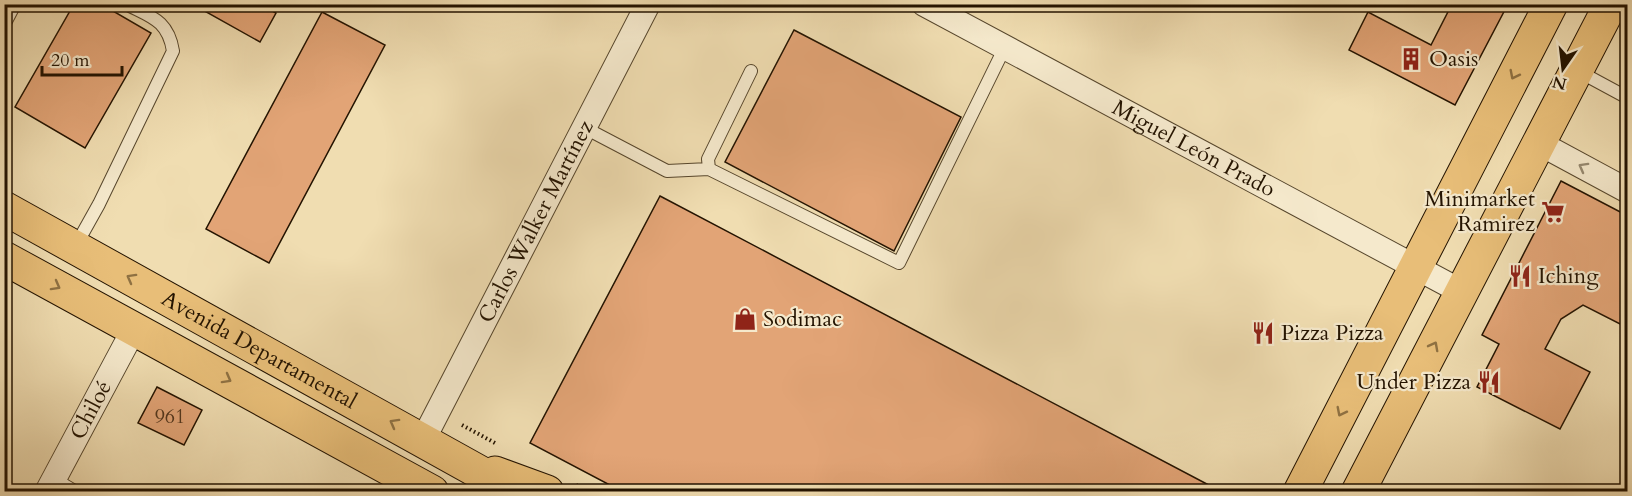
<svg xmlns="http://www.w3.org/2000/svg" width="1632" height="496" viewBox="0 0 1632 496" font-family="Cardo,serif">
<style>
.building{fill:#e2a476;stroke:#231300;stroke-width:1.5}
.lines{fill:none;stroke-linecap:round;stroke-linejoin:round}
.lane-casing{stroke:#56462c;stroke-width:14}
.street-casing{stroke:#56462c;stroke-width:26}
.primary-casing{stroke:#231300;stroke-width:35}
.path{stroke:#231300;stroke-width:4;stroke-dasharray:1.5 3;stroke-linecap:butt}
.lane{stroke:#f5e9cc;stroke-width:12}
.street{stroke:#f5e9cc;stroke-width:24}
.primary{stroke:#e8be78;stroke-width:33}
.oneway{stroke:#8f7142}
.oneway2{stroke:#968970}
.labels{text-anchor:middle;dominant-baseline:central;stroke-width:4.5;stroke-linejoin:round;paint-order:stroke}
.number-label{font-size:20px;fill:#53371e}
.poi-label{font-size:22px;fill:#231300;stroke:#f5e9cc;text-anchor:start}
.street-label{font-size:22px;fill:#231300;stroke:#f5e9cc}
</style>
<rect width="100%" height="100%" fill="#f0ddb1"/>
<filter id="stains"><feTurbulence type="fractalNoise" baseFrequency=".00333" numOctaves="4"/><feColorMatrix values="0 0 0 0 .2 0 0 0 0 .09 0 0 0 0 .02 0 0 0 .5 -.17"/></filter>
<radialGradient id="worn" r=".72"><stop offset=".6" stop-color="#630" stop-opacity="0"/><stop offset="1" stop-color="#630" stop-opacity=".3"/></radialGradient>
<!-- building -->
<path class="building" d="M74,4H101L151,33L85,148L15,107Z
M192,4H260L276,13L260,42Z
M1452,4H1508L1455,105L1349,50L1368,12L1431,45Z
M322,12L385,45L269,263L206,229Z
M794,30L961,117L894,251L725,162Z
M1561,181L1628,216V328L1583,305L1561,319L1545,349L1590,372L1560,429L1477,387L1499,344L1482,335Z
M660,196L1222,492H623L530,443Z
M157,387L202,410L184,445L138,423Z"/>
<g class="lines">
<!-- lane casing -->
<g class="lane-casing">
<path id="lane" d="M4,25L15,4
M751,71L708,159L709,169L899,263L1005,47
M1578,71L1628,98
M585,128L667,171L709,169
M75,247L99,204L173,51C168,20 151,17 126,4
M54,479L76,492"/>
</g>
<!-- street casing -->
<g class="street-casing">
<g id="street">
<path id="s1" d="M924,4L1462,292"/>
<path d="M1539,143L1628,191"/>
<path id="s2" d="M423,440L648,4"/>
<path id="s3" d="M47,492L134,329"/>
</g>
</g>
<!-- primary casing -->
<g class="primary-casing">
<g id="primary">
<path id="s4" d="M4,208L515,492"/>
<path d="M4,258L432,492"/>
<path d="M495,473L547,492"/>
<path d="M1300,492L1551,4"/>
<path d="M1358,492L1611,4"/>
</g>
</g>
<!-- path -->
<path class="path" d="M462,425L495,443
M576,485L588,492"/>
<!-- lane -->
<use href="#lane" class="lane"/>
<!-- street -->
<use href="#street" class="street"/>
<!-- primary -->
<use href="#primary" class="primary"/>
</g>
<!-- one-way arrows -->
<defs><path id="oneway-chevron" d="M-2-3.5L2.5 0L-2 3.5" fill="none" stroke-width="1.6" stroke-linecap="round" stroke-linejoin="round" transform="scale(1.5)"/></defs>
<g class="oneway">
<use href="#oneway-chevron" transform="translate(1514 75) rotate(117)"/>
<use href="#oneway-chevron" transform="translate(131 278) rotate(-151)"/>
<use href="#oneway-chevron" transform="translate(56 286) rotate(29)"/>
<use href="#oneway-chevron" transform="translate(1434 346) rotate(-62)"/>
<use href="#oneway-chevron" transform="translate(227 379) rotate(29)"/>
<use href="#oneway-chevron" transform="translate(1341 412) rotate(117)"/>
<use href="#oneway-chevron" transform="translate(394 423) rotate(-151)"/>
</g>
<use class="oneway2" href="#oneway-chevron" transform="translate(1583 167) rotate(-151)"/>
<!-- icons -->
<defs>
<g id="building-bare" transform="scale(1.8)"><path d="M-4-6H4V6H1V3H-1V6H-4ZM-2.5-4.3h1.7v1.8h-1.7ZM.8-4.3h1.7v1.8H.8ZM-2.5-1h1.7V.8h-1.7ZM.8-1h1.7V.8H.8Z" fill="#8f2418" stroke="#f5e9cc" stroke-width="2.5" paint-order="stroke"/></g>
<g id="supermarket-bare" transform="scale(1.8)"><path d="M-6-5.5h2.5l.6 2H6L4.5 2H-2.5L-4.4-4H-6ZM-1.5 3.2a1.3 1.3 0 1 0 .1 0ZM3 3.2a1.3 1.3 0 1 0 .1 0Z" fill="#8f2418" stroke="#f5e9cc" stroke-width="2.5" paint-order="stroke"/></g>
<g id="restaurant-bare" transform="scale(1.8)"><path d="M-5-6h1v4h1v-4h1v4h1v-4h1v5L-1.5 .5V6h-2V.5L-5-1ZM5-6V6H3V1.5H1.5Q1.5-4 5-6Z" fill="#8f2418" stroke="#f5e9cc" stroke-width="2.5" paint-order="stroke"/></g>
<g id="shop-bare" transform="scale(1.8)"><path d="M-5-2.5h2.3a2.7 3.5 0 0 1 5.4 0H5L5.5 6h-11ZM-1.5-2.5h3a1.5 2.3 0 0 0-3 0Z" fill="#8f2418" stroke="#f5e9cc" stroke-width="2.5" paint-order="stroke"/></g>
</defs>
<g fill-rule="evenodd">
<use href="#building-bare" x="1411" y="59"/>
<use href="#supermarket-bare" x="1553" y="212"/>
<use href="#restaurant-bare" x="1520" y="276"/>
<use href="#shop-bare" x="745" y="319"/>
<use href="#restaurant-bare" x="1263" y="333"/>
<use href="#restaurant-bare" x="1489" y="382"/>
</g>
<g class="labels">
<!-- number labels -->
<g class="number-label">
<text x="170" y="416">961</text>
</g>
<!-- poi labels -->
<g class="poi-label">
<text x="1429" y="59">Oasis</text>
<text x="1535" y="199" text-anchor="end">Minimarket<tspan x="1535" dy="25">Ramirez</tspan></text>
<text x="1538" y="276">Iching</text>
<text x="763" y="319">Sodimac</text>
<text x="1281" y="333">Pizza Pizza</text>
<text x="1471" y="382" text-anchor="end">Under Pizza</text>
</g>
<!-- street labels -->
<g class="street-label">
<text stroke="none"><textPath href="#s1" startOffset="306">Miguel León Prado</textPath></text>
<text stroke="none"><textPath href="#s2" startOffset="246">Carlos Walker Martínez</textPath></text>
<text stroke="none"><textPath href="#s4" startOffset="292">Avenida Departamental</textPath></text>
<text stroke="none"><textPath href="#s3" startOffset="93">Chiloé</textPath></text>
</g>
</g>
<!-- margin -->
<rect width="1632" height="496" fill="none" stroke="#f0ddb1" stroke-width="24"/>
<rect x="6" y="6" width="1620" height="484" fill="none" stroke="#231300" stroke-width="3"/>
<rect x="12" y="12" width="1608" height="472" fill="none" stroke="#231300" stroke-width="1.5"/>
<!-- north arrow -->
<g transform="translate(1563 69) rotate(194)" stroke="#f5e9cc" stroke-width="4.5" paint-order="stroke">
<path d="M0-4.5L10 22L0 15L-10 22Z" fill="#231300"/>
<text y="-9" font-size="16" font-weight="bold" text-anchor="middle" fill="#231300">N</text>
</g>
<!-- scale -->
<path d="M42 66v9h80v-9" fill="none" stroke="#231300" stroke-width="3"/>
<text x="51" y="66" font-size="18" fill="#231300" stroke="#f5e9cc" stroke-width="4.5" paint-order="stroke">20 m</text>
<rect width="100%" height="100%" filter="url(#stains)"/>
<rect width="100%" height="100%" fill="url(#worn)"/>
</svg>
